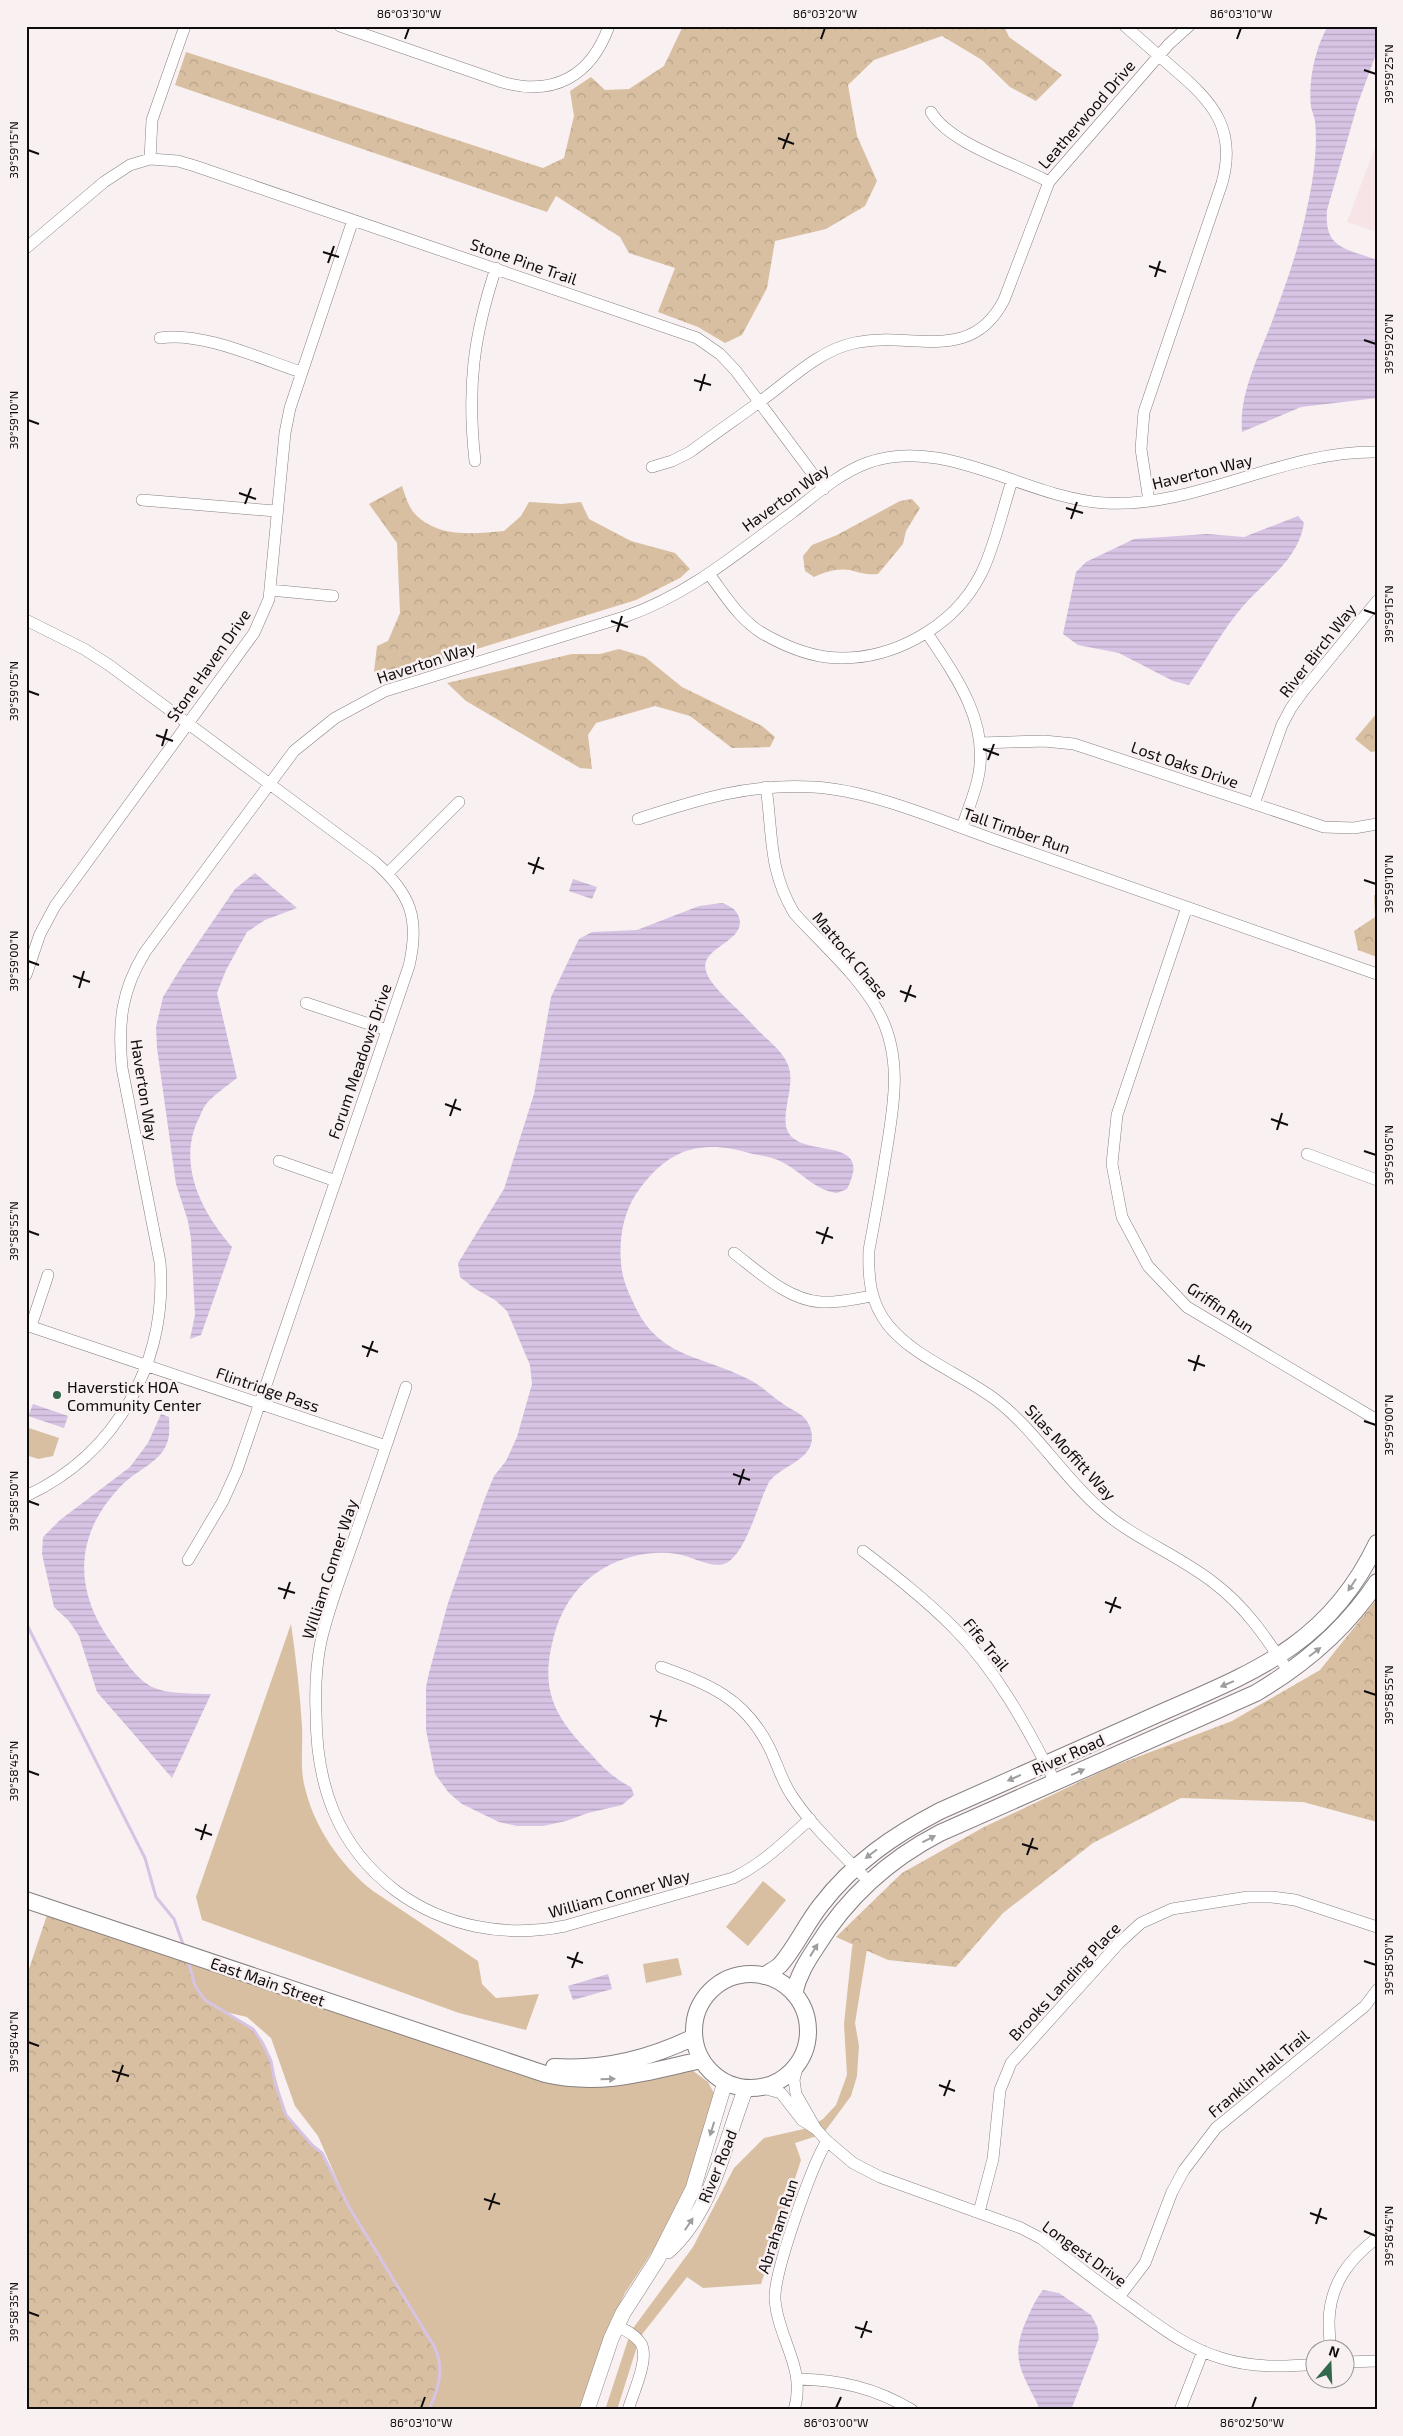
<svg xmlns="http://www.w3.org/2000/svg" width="1403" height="2436" viewBox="0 0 1403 2436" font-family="'Exo 2',sans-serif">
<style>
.built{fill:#f6e4e6}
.green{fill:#d8bfa1}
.forest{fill:url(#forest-crowns)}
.water{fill:url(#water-rules)}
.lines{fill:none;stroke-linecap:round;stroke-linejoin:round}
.stream{stroke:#d7c3e4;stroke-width:3}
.minor-casing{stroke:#878080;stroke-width:12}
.tertiary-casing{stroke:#878080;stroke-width:16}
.secondary-casing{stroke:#878080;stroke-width:18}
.minor{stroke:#fff;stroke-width:11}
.tertiary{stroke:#fff;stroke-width:15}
.secondary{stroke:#fff;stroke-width:16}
.oneway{fill:#9f9e9e}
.ticks{fill:none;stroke:#0f0c0d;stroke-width:2}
.poi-dot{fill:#33684d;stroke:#f8f0f1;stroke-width:2}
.labels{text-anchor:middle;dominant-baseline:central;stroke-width:5;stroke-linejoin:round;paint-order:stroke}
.street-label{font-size:16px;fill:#0f0c0d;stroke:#f8f0f1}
.poi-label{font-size:16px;fill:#0f0c0d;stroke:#f8f0f1;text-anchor:start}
.neatline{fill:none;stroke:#0f0c0d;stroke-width:2}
.ticks-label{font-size:12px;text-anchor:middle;fill:#0f0c0d}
</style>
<defs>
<pattern id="forest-crowns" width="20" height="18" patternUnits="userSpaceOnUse" patternTransform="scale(1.25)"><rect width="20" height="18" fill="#d8bfa1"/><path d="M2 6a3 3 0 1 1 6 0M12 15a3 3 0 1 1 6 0" fill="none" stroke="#b8a389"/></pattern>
<pattern id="water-rules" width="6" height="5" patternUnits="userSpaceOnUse" patternTransform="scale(1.25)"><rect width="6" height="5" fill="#d7c3e4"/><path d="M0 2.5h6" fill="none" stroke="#b7a6c2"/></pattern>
</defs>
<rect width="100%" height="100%" fill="#f8f0f1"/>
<!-- built -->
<path class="built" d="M1377,142V232L1347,222Z"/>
<!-- green -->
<path class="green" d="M26,1427L59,1438L53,1456L38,1459L26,1455Z
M291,1624C296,1658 300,1693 302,1727C303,1746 300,1765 304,1784C313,1826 340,1865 373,1891L478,1961L482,1984L496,1998L539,1994L526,2030L459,2013L202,1920L196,1897Z
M1313,1732L869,1937L855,2023L859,2046L857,2076L851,2096L823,2134L795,2143L801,2160L761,2284L703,2288L687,2277L640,2337L617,2410H605L631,2331L693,2247L734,2168L764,2138L808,2128L823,2119L836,2105L847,2075L844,2024L852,1948L857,1927Z
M763,1881L786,1900L748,1946L726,1927Z
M678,1958L682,1975L646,1983L643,1964Z
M188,1962L522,2072L692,2070L708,2082L716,2097L685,2195L658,2243L625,2293L613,2318L580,2410H429C437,2393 443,2376 439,2357L349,2207L318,2136L295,2106L271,2038L247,2017L221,2011L205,2000L195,1986Z"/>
<!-- forest -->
<path class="forest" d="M683,26H830L836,29L847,26H1004L1009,37L1062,75L1036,101L1010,87L982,60L942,36L874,60L848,85L857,136L877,181L865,206L826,229L775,241L767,288L742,335L725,343L698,327L658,312L675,268L629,253L620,237L556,196L547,212L175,85L186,52L543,168L564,158L574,116L570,91L591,77L605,90L629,89L664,66Z
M402,486C405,495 409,508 415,514C438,538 474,534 504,531L521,516L529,502L562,504L581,502L589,519L631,541L675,553L690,569L680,578L636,600L383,678L374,672L377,646L388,641L400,613L397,543L369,504Z
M912,499L920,508L906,531L903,544L878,574C866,575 861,573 850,570C837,568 825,572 814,577L805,571L803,556L812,545L837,535L900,501Z
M619,649L645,657L682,687L762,726L775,737L770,747L732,748L690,716L655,706L596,723L588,735L592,769L580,768L466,701L447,683L572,654H600Z
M1377,713V751L1371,752L1355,739Z
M1374,895H1377V957L1358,950L1354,931L1375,917Z
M1377,1599V1822L1303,1802L1181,1798L1093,1843L1003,1913L956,1967L888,1960L836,1937L902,1873L984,1827L1111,1767L1232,1721L1320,1670Z
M47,1915L188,1962L197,1990L205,2000L246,2024L258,2036L271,2061L286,2115L312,2145L322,2153L349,2207L434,2346C444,2374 441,2383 429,2410H26V1978Z"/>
<!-- water -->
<path class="water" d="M1328,26H1377L1375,57L1358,103L1327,210C1324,249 1345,248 1377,260V398L1301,407L1242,432C1239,395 1257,360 1270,327C1285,287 1299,249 1307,208C1313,182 1318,148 1315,121C1314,116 1312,111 1311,107C1308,81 1315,48 1328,26Z
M1298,516L1304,523C1298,560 1267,579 1244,605C1223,629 1207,659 1189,685L1173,681L1119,653L1078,645L1063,634L1076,572L1086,562L1134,539L1207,534L1244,537Z
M255,873L297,908L265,920L247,932L226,970L217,993L237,1078C227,1086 215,1094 207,1103C203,1107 201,1115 198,1120C177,1165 202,1213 232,1247L201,1335L190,1339L195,1315L191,1239L188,1221L176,1184L157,1048L156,1027L163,997L182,966L235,889Z
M573,879L597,887L592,899L569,891Z
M722,903C728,905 734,908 737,913C753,941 698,946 706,971C710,987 741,1011 753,1025C764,1038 782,1049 788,1065C797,1086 777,1119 790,1135C809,1158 874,1136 847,1189L837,1193C814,1190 802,1172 782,1162C773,1157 763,1156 753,1154C701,1138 667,1148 636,1194C623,1214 619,1239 621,1263C622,1278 627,1289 633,1302C658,1359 700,1354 748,1379C761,1385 770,1395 782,1403C792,1411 805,1413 810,1427C821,1459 783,1463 769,1482C758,1503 747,1550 728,1562C714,1571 692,1556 677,1554C653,1550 625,1556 604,1568C580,1582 564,1603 556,1629C539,1685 550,1713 591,1754C603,1768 615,1779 631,1787L634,1795L622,1805L588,1813L566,1821L543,1826H517L499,1822L462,1804L449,1793L435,1774L426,1730V1687L429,1673L448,1603L485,1498L494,1476L506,1461L517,1437L532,1384L530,1365L507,1311L495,1300L474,1288L460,1277L458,1263L504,1189L534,1094L551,997L579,939L592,932L637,930L699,906Z
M33,1404L68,1416L64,1428L28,1416Z
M161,1414L169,1417C169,1424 170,1433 168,1440C163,1461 137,1470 123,1484C75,1532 72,1588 111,1642C147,1692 149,1693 211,1694L172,1778L97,1692L79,1636L69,1621L54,1607L42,1554L43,1537L60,1520L130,1467L148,1443Z
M608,1974L612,1989L573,2000L568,1986Z
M1043,2290L1059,2293L1091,2315L1097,2326L1099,2338L1071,2410H1038V2405C1021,2371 1010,2358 1026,2321C1031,2310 1035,2300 1043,2290Z"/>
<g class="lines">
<!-- stream -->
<path class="stream" d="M26,1623L145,1858L156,1897L174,1919L184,1947
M188,1960L195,1986L205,2000L253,2029L262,2042L271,2061L275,2083L286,2115L312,2145L322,2153L349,2207L434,2346C445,2369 439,2387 429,2410"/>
<!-- minor casing -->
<g class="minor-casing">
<path id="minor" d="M340,26L502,82C554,97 591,76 609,26
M1125,26C1141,40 1158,55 1174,69C1213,102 1237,129 1222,183L1144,412L1141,449L1149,501
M931,112C950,144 1015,163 1049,182
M150,159L152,120L185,26
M26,248L104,182L130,165L150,159L178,161L195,166L697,338L720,354L736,371L824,489
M160,338C201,331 261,359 301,372
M475,461C467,389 473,337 496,268
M652,467L672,461L690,452C713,435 736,419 758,403C788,382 817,351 854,343C910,330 970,366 1004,300L1049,182L1169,44L1189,26
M142,500L276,511
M709,574C725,595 739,619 762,633C781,644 804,654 826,657C887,664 953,629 981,574C995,546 1002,511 1012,481
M270,590L333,596
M26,620L84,649L109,665L375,862C411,894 420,919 409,966L237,1470L223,1501L188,1560
M927,633C955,675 988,720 979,773C976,792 967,811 962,828
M980,743L1044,741L1074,744L1324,827L1354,828L1377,824
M766,787C773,835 768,869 794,913C821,943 859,976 878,1011C903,1056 894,1105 886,1153C881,1185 875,1218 869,1250C868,1278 870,1302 888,1325C915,1358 962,1374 996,1400C1035,1430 1061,1474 1098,1507C1132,1538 1177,1554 1214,1583C1246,1607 1267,1639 1289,1672
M1254,804L1282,725L1291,708L1304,690L1377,601
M638,819C697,800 749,783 813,787C874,790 950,825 1010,845C1132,888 1254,931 1377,974
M388,873L459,802
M1187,907L1117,1115L1112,1164L1122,1217L1148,1266L1187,1307L1377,1420
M26,975L40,934L55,906L254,633L269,599L285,433L290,408L353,220
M306,1003L387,1030
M1307,1154L1377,1180
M279,1161L336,1181
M734,1253C759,1272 788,1300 821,1302C838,1303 855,1299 871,1296
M26,1325L386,1446
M31,1326L48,1275
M406,1387C390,1434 374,1482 357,1530C345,1566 330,1603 321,1641C316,1665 315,1688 316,1712C316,1785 337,1846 396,1891C445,1927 506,1938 565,1926L733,1878C764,1863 785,1841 810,1819
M26,1496C117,1454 168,1361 160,1262L122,1068C118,1023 121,991 145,952L294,751L335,718L385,691L624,617C690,594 737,553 793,512C816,494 840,473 867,463C944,434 1027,499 1105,503C1198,508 1283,450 1377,452
M863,1551C894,1575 925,1599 953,1627C997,1671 1027,1727 1055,1782
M661,1667C708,1684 743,1697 768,1745C777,1762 781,1780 792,1796C813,1828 843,1854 868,1881
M798,2064L794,2080L796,2094L816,2129
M759,2087L781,2093L802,2120L816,2129L827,2141L853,2163L880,2177L1021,2228L1042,2239C1071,2261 1100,2284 1130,2305C1159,2326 1187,2348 1221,2358C1252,2368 1284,2367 1316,2364
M979,2212L993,2159L1000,2090L1011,2063L1119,1943L1141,1923L1172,1909L1248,1897H1272L1295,1900L1377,1927
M1119,2297L1145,2263L1172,2192L1184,2170L1216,2128L1365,2006L1377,1990
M617,2326C625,2330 634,2334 640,2342C651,2356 633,2393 628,2410
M1330,2348C1330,2339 1329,2330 1329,2321C1330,2284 1349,2259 1377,2238
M1346,2362L1377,2361
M798,2379C840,2380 875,2388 912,2410
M794,2410C807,2369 778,2339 775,2300C773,2274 812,2165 827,2141
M1180,2410L1203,2351"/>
</g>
<!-- tertiary casing -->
<g class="tertiary-casing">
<path id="tertiary" d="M668,2251C714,2209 724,2143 746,2088
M587,2410L611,2339L623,2313L657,2260L693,2189L725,2082"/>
</g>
<!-- secondary casing -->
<g class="secondary-casing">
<path id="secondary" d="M26,1900L545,2074C602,2087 647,2072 701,2060
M694 2031a57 57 0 1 1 114 0a57 57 0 1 1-114 0Z
M764,1976C769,1972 776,1969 780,1965C794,1950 807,1922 821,1905C853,1863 894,1835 940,1811C1006,1782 1072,1752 1138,1723C1241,1676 1325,1653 1377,1543
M794,1994C798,1975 807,1961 817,1946C848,1896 888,1860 940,1833L1256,1693C1305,1664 1346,1629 1377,1582
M554,2067C602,2070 651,2058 694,2037"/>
</g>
<!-- minor -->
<use href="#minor" class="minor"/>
<!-- tertiary -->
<use href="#tertiary" class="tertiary"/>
<!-- secondary -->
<use href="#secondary" class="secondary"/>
</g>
<!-- one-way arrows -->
<defs><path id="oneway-solid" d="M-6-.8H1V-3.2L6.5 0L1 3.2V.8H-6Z" transform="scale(1.25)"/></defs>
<g class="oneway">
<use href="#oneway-solid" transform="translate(1352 1585) rotate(124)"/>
<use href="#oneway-solid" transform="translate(1315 1652) rotate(-37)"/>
<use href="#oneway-solid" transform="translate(1227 1684) rotate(157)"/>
<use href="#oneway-solid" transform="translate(1078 1772) rotate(-24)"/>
<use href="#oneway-solid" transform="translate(1014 1778) rotate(156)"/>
<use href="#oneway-solid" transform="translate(929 1839) rotate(-27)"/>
<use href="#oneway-solid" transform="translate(871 1854) rotate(143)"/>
<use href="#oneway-solid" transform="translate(814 1950) rotate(-58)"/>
<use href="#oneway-solid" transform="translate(608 2079) rotate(-2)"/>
<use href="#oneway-solid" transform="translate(712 2129) rotate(107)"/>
<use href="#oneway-solid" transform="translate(689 2224) rotate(-56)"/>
</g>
<!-- ticks -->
<path class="ticks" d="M405,39L409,28M821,39L825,28M1237,39L1241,28M1364,70L1376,74M778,138L794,144M783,149L789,133M28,150L39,154M323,252L339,257M328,263L334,246M1149,266L1166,272M1155,277L1160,261M1364,340L1376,344M694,380L711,385M700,391L705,374M28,420L39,424M239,493L256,499M245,504L251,488M1066,508L1083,513M1071,519L1077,502M1364,610L1376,614M611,621L628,627M617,632L622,616M28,691L39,695M156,735L173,741M162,746L167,729M983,749L999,755M988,760L994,744M528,863L544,869M533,874L539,857M1364,880L1376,884M28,961L39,965M73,976L90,982M79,988L84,971M900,991L916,997M905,1002L911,985M445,1104L461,1110M450,1116L456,1099M1271,1119L1288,1125M1277,1130L1282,1113M1364,1151L1376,1155M28,1231L39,1235M816,1232L833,1238M822,1244L828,1227M362,1346L378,1352M367,1357L373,1341M1188,1360L1205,1366M1194,1371L1199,1355M1364,1421L1376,1425M733,1474L750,1480M739,1485L744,1469M28,1501L39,1505M278,1588L295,1593M284,1599L290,1582M1105,1602L1121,1608M1110,1613L1116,1597M1364,1691L1376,1695M650,1716L667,1721M656,1727L661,1710M28,1771L39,1775M195,1829L212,1835M201,1840L206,1824M1022,1844L1038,1849M1027,1855L1033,1838M567,1957L583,1963M1364,1961L1376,1965M572,1968L578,1952M28,2042L39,2046M112,2071L129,2076M117,2082L123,2065M939,2085L955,2091M944,2096L950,2080M484,2199L500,2204M489,2210L495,2193M1310,2213L1327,2219M1316,2224L1321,2208M1364,2231L1376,2236M28,2312L39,2316M855,2327L872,2332M861,2338L867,2321M421,2408L425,2397M836,2408L841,2397M1252,2408L1256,2397"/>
<!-- markers -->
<circle class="poi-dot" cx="57" cy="1395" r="5"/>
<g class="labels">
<!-- street labels -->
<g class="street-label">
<text transform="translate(1086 114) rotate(-49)">Leatherwood Drive</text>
<text transform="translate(524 261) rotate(19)">Stone Pine Trail</text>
<text transform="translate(1202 471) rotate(-14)">Haverton Way</text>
<text transform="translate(785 497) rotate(-36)">Haverton Way</text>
<text transform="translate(1317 650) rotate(-52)">River Birch Way</text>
<text transform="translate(426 662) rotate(-18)">Haverton Way</text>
<text transform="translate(208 665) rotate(-55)">Stone Haven Drive</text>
<text transform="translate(1185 764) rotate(19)">Lost Oaks Drive</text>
<text transform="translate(1017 830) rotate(19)">Tall Timber Run</text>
<text transform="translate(851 955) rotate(50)">Mattock Chase</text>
<text transform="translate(359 1061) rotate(-71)">Forum Meadows Drive</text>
<text transform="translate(145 1090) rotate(81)">Haverton Way</text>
<text transform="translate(1221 1307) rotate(34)">Griffin Run</text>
<text transform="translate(268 1389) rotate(19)">Flintridge Pass</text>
<text transform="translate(1071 1452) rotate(47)">Silas Moffitt Way</text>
<text transform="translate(329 1569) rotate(-72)">William Conner Way</text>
<text transform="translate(987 1644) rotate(51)">Fife Trail</text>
<text transform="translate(1068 1754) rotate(-24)">River Road</text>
<text transform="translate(619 1893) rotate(-15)">William Conner Way</text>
<text transform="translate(268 1981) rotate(19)">East Main Street</text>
<text transform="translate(1064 1981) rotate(-47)">Brooks Landing Place</text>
<text transform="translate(1258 2073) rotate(-40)">Franklin Hall Trail</text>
<text transform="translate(717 2166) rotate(-68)">River Road</text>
<text transform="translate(777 2226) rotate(-72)">Abraham Run</text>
<text transform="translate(1085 2253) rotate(36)">Longest Drive</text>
</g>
<!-- poi labels -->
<g class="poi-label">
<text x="67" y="1386">Haverstick HOA<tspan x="67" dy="18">Community Center</tspan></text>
</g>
</g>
<!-- border -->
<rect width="1403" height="2436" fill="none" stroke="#f8f0f1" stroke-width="55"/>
<!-- north arrow -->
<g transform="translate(1330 2364) rotate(19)"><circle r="24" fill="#f8f0f1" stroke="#9b9596"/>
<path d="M0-4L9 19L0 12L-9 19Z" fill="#33684d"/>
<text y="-8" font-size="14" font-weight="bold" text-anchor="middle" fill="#0f0c0d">N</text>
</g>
<rect x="28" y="28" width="1348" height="2380" class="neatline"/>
<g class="ticks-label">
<text x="409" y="18">86°03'30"W</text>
<text x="825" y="18">86°03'20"W</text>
<text x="1241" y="18">86°03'10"W</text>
<text transform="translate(1389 74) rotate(-90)" y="4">39°59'25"N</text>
<text transform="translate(14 150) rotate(-90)" y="4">39°59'15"N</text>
<text transform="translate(1389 344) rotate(-90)" y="4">39°59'20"N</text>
<text transform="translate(14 420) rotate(-90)" y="4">39°59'10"N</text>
<text transform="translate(1389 614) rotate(-90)" y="4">39°59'15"N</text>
<text transform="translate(14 691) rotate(-90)" y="4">39°59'05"N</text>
<text transform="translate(1389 884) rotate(-90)" y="4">39°59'10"N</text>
<text transform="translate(14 961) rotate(-90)" y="4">39°59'00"N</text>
<text transform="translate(1389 1155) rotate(-90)" y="4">39°59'05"N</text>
<text transform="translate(14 1231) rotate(-90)" y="4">39°58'55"N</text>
<text transform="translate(1389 1425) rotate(-90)" y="4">39°59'00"N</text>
<text transform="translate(14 1501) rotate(-90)" y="4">39°58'50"N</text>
<text transform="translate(1389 1695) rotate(-90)" y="4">39°58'55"N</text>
<text transform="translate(14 1771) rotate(-90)" y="4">39°58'45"N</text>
<text transform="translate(1389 1965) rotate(-90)" y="4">39°58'50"N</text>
<text transform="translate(14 2042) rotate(-90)" y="4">39°58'40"N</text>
<text transform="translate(1389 2236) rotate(-90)" y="4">39°58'45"N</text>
<text transform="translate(14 2312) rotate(-90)" y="4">39°58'35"N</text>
<text x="421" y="2427">86°03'10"W</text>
<text x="836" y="2427">86°03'00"W</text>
<text x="1252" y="2427">86°02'50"W</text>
</g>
</svg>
